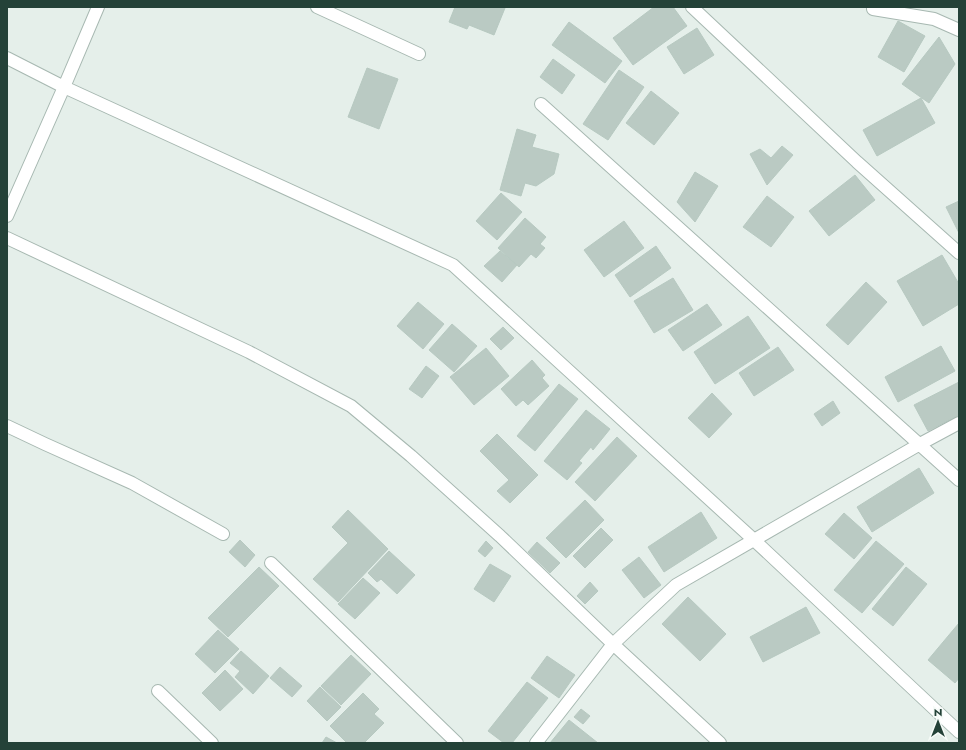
<svg xmlns="http://www.w3.org/2000/svg" width="966" height="750" viewBox="0 0 966 750" font-family="Jost,sans-serif">
<style>
.building{fill:#bacac3;stroke:#b7c9c1}
.lines{fill:none;stroke-linecap:round;stroke-linejoin:round}
.minor-casing{stroke:#a7b8b1;stroke-width:14}
.minor{stroke:#fff;stroke-width:12}
</style>
<rect width="100%" height="100%" fill="#e5efea"/>
<!-- building -->
<path class="building" d="M455,7H502L505,8L494,35L469,25L467,29L449,22Z
M654,7H673L687,26L633,65L613,38Z
M898,21L925,36L904,72L878,57Z
M569,22L622,61L605,83L552,45Z
M697,28L714,55L684,74L667,47Z
M939,37L955,64L929,103L902,84Z
M553,59L575,75L562,94L540,77Z
M367,68L398,79L379,129L348,117Z
M619,70L644,87L608,140L583,124Z
M651,91L679,113L654,145L626,123Z
M921,98L935,123L877,156L863,130Z
M517,129L536,135L532,147L559,154L554,174L536,186L525,183L521,196L500,190Z
M782,146L793,155L767,185L750,154L760,149L771,158Z
M695,172L718,186L695,222L677,202Z
M855,175L875,200L829,236L809,211Z
M501,193L522,212L497,240L476,221Z
M767,196L794,217L771,247L743,227Z
M959,201V233L946,207Z
M525,218L546,237L540,244L545,248L536,258L531,254L519,267L498,248Z
M624,221L644,248L604,277L584,250Z
M656,246L671,268L630,297L615,275Z
M500,251L517,265L502,282L484,266Z
M942,255L959,284V304L923,326L897,281Z
M673,278L693,310L654,333L634,301Z
M866,282L887,302L848,345L826,325Z
M418,302L444,324L423,349L397,326Z
M707,304L722,325L683,351L668,330Z
M748,316L770,348L715,384L694,352Z
M452,324L477,346L454,372L429,350Z
M503,327L514,338L501,350L490,339Z
M941,346L955,371L898,402L885,377Z
M778,347L794,370L754,396L739,373Z
M486,348L509,376L474,405L450,377Z
M532,360L545,375L542,378L549,386L528,405L523,400L516,406L501,389Z
M426,366L439,376L422,398L409,389Z
M959,382V415L928,431L914,405Z
M559,384L578,399L535,451L517,436Z
M712,393L732,414L709,438L688,418Z
M833,401L840,413L822,426L814,414Z
M586,410L610,429L593,450L591,447L579,461L582,463L567,480L544,461Z
M497,434L538,475L510,503L497,491L509,480L480,451Z
M617,437L637,456L595,501L575,482Z
M919,468L934,493L872,532L857,507Z
M585,500L604,520L566,558L546,538Z
M348,510L388,549L338,602L313,579L348,543L332,527Z
M701,512L717,538L664,572L648,547Z
M844,513L872,538L854,559L825,534Z
M601,528L613,540L585,568L573,556Z
M240,540L255,555L245,567L229,552Z
M486,541L493,548L485,557L478,551Z
M876,541L904,564L862,613L834,590Z
M537,542L560,563L550,573L528,552Z
M389,551L415,575L397,594L381,579L377,582L368,573Z
M639,557L661,585L644,598L622,570Z
M490,564L511,576L494,602L474,589Z
M259,567L279,586L228,637L208,618Z
M906,567L927,584L893,626L872,609Z
M363,578L380,593L355,619L338,604Z
M590,582L598,591L585,604L577,596Z
M688,597L726,634L700,661L662,624Z
M806,607L820,633L763,662L750,637Z
M959,623V678L955,683L928,660Z
M218,630L239,649L215,673L195,654Z
M241,651L269,676L253,694L235,677L240,671L230,663Z
M351,655L371,674L341,705L321,686Z
M547,656L575,675L559,698L531,678Z
M280,667L302,686L292,697L270,678Z
M225,670L243,689L220,711L202,693Z
M527,682L548,698L512,743H504L488,731Z
M320,687L341,707L327,721L307,701Z
M363,693L379,709L374,714L384,723L364,743H347L330,726Z
M581,709L590,716L583,724L574,717Z
M569,720L598,743H550Z
M326,737L337,743H322Z"/>
<g class="lines">
<!-- minor casing -->
<g class="minor-casing">
<path id="minor" d="M317,7L419,54
M692,7L857,162L959,253
M873,9L934,19L959,30
M7,58L64,87L453,265L754,540L959,732
M541,104L959,480
M7,216L64,87L98,7
M7,238L249,352L351,406L411,456L500,536L613,644L720,743
M7,426L45,444L132,483L223,534
M271,563L457,743
M158,691L212,743
M536,743L613,644L676,585L920,444L959,423"/>
</g>
<!-- minor -->
<use href="#minor" class="minor"/>
</g>
<!-- border -->
<rect width="966" height="750" fill="none" stroke="#244238" stroke-width="16"/>
<!-- north arrow -->
<g transform="translate(938 722)" stroke="#f6fbf8" stroke-width="3" paint-order="stroke">
<path d="M0-3L7 15L0 10L-7 15Z" fill="#244238"/>
<text y="-6" font-size="11" font-weight="bold" text-anchor="middle" fill="#244238">N</text>
</g>
</svg>
